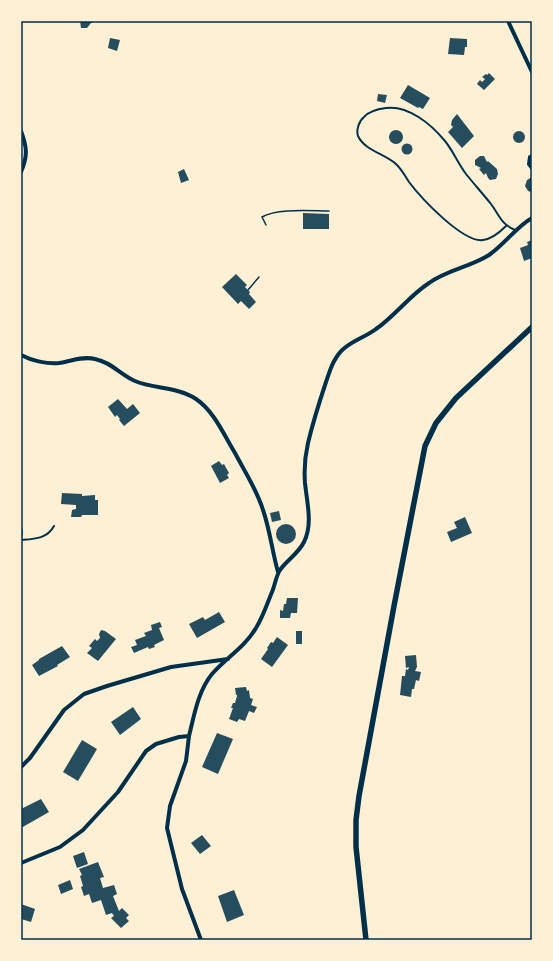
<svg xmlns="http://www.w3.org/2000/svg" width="553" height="961" viewBox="0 0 553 961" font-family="Inter,sans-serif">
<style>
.building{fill:#264d5e}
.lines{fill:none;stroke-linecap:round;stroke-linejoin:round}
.path{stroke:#003049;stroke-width:1.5}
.service{stroke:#003049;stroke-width:2}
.minor{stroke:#003049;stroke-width:4}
.secondary{stroke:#003049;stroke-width:5.5}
.neatline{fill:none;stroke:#003049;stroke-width:1.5}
</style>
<rect width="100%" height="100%" fill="#fdf0d5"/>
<!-- building -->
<path class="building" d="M80,21H93V23H91L87,28H81Z
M110,38L120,40L117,51L108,48Z
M450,38L467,39V47H465L464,55L448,54Z
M489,73L495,79L484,90L477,84L480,80L482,82L485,79L482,77L486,74L487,75Z
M408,85L430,98L423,109L419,107L418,108L400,98Z
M378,94L387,95L385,103L377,101Z
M457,114L474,136L462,148L448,132L453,127L451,125L452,120Z
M389 137a7 7 0 1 1 14 0a7 7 0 1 1-14 0Z
M513 137a6 6 0 1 1 12 0a6 6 0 1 1-12 0Z
M401.5 149a5.5 5.5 0 1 1 11 0a5.5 5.5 0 1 1-11 0Z
M480,156H484L487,162L488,161L497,169L498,174L496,179L490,180L488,178L486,173L484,175L479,169L481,168L475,165V160Z
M184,169L189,180L181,183L178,172Z
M532,177V192H531L528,191L525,186L527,180Z
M303,213L329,214V229H303Z
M532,240V258L524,261L520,248L528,245L527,242Z
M236,274L247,285L245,287L250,292L249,294L256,302L249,309L241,301L238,304L222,287Z
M118,399L127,409L133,404L140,413L124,426L119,420L120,419L117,415L115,417L108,407Z
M219,461L222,465L224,464L229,473L227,475L229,478L220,483L211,466Z
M62,493L82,494V496L95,495V500H98V515H82L81,517H71L72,510L76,509V505L61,504Z
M279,511L281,520L272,522L270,513Z
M465,517L472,533L451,542L447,532L457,528L454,522Z
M276 534a10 10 0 1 1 20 0a10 10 0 1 1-20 0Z
M287,598H298L297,613H291L290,618H280V610L283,611L284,604H286Z
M219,612L225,622L197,638L189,624L203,617L205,620Z
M160,622L162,627L159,628L164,640L154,645L155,647L149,649L148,647L134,653L131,647L137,645L135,640L146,636L144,633L152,630L151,625Z
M101,630L105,631L116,639L98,661L87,653L92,648L89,646L95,639L97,641L100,638L99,634Z
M296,631H302V644H296Z
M277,637L288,645L272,667L261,659L268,649L267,648L271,642L273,643Z
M62,646L70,657L57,665L58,666L39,676L32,665L39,660V659Z
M416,655L417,667L415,671L421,672L419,681L416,680L414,689H412L411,697L400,695L402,676H405L406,669L408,670L409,667L406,668L405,656Z
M246,687L247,691L249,690L250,698L253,699L251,705L257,707L254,713L249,711L245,721L239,719L237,722L229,719L233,708H231L233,703H235L237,696V695H236L235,688Z
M133,707L141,719L120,735L111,722Z
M217,733L233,739L218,774L202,767Z
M82,740L97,749L78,781L63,772Z
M41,799L49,812L21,828V809Z
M202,835L211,846L200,854L191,843Z
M84,852L88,864L77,868L73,856Z
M98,862L104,877L100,878L103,888L114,885L117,894L113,896L119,911L122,908L129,915L126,918L129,921L121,928L111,918L114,916L112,913L106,915L101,900L92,903L89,894L84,896L81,887L83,886L80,876L82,875L79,869Z
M70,880L73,889L61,894L58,885Z
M234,890L244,915L227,922L218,896Z
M21,904L35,909L31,922L21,919Z"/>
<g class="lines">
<!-- path -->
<path class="path" d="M266,225L262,217C277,208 311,211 329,211
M248,290L259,277"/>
<!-- service -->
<path class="service" d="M506,226C500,232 492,239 483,240C463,243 421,198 409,182C405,176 402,170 397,165C386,154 365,151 358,136C356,130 359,121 364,117C369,111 378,109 386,108C408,105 431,124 445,141C453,151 458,163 466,174C474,184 483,194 491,204C500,216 501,224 515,230
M21,528L22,532L21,540C34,539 47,539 54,526"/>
<!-- minor -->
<path class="minor" d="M508,21L532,72
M21,131C27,147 28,156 21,172
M532,156L530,157L529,164L532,168
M21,355C32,361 47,364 59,363C72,361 83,356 95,359C111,362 121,375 135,381C154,389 178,387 196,399C214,411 224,435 235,453C245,472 257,490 263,510C270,530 272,551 278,572
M189,736L186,761L170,806L167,828L182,889L201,940
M21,767L30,758L64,710L84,694L107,686L171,667L228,659
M21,863L60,847L83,830L118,792L146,751L156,744L179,737L189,736C194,716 198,691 212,674C226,658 245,647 256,628C263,617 267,604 272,592C275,585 276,576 280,570C287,560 298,554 304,542C313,524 307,503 305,483C304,470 305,456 308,443C313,422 319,403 326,382C329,374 331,365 336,358C344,343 363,339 376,329C395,316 409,296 429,283C447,270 470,267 489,255C505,244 516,227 532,218"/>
<!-- secondary -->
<path class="secondary" d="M366,940L356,847V820L359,796L394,606L425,446L436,423L456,398L532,327"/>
</g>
<!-- border -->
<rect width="553" height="961" fill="none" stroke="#fdf0d5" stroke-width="44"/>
<rect x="22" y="22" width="509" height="917" class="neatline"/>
</svg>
